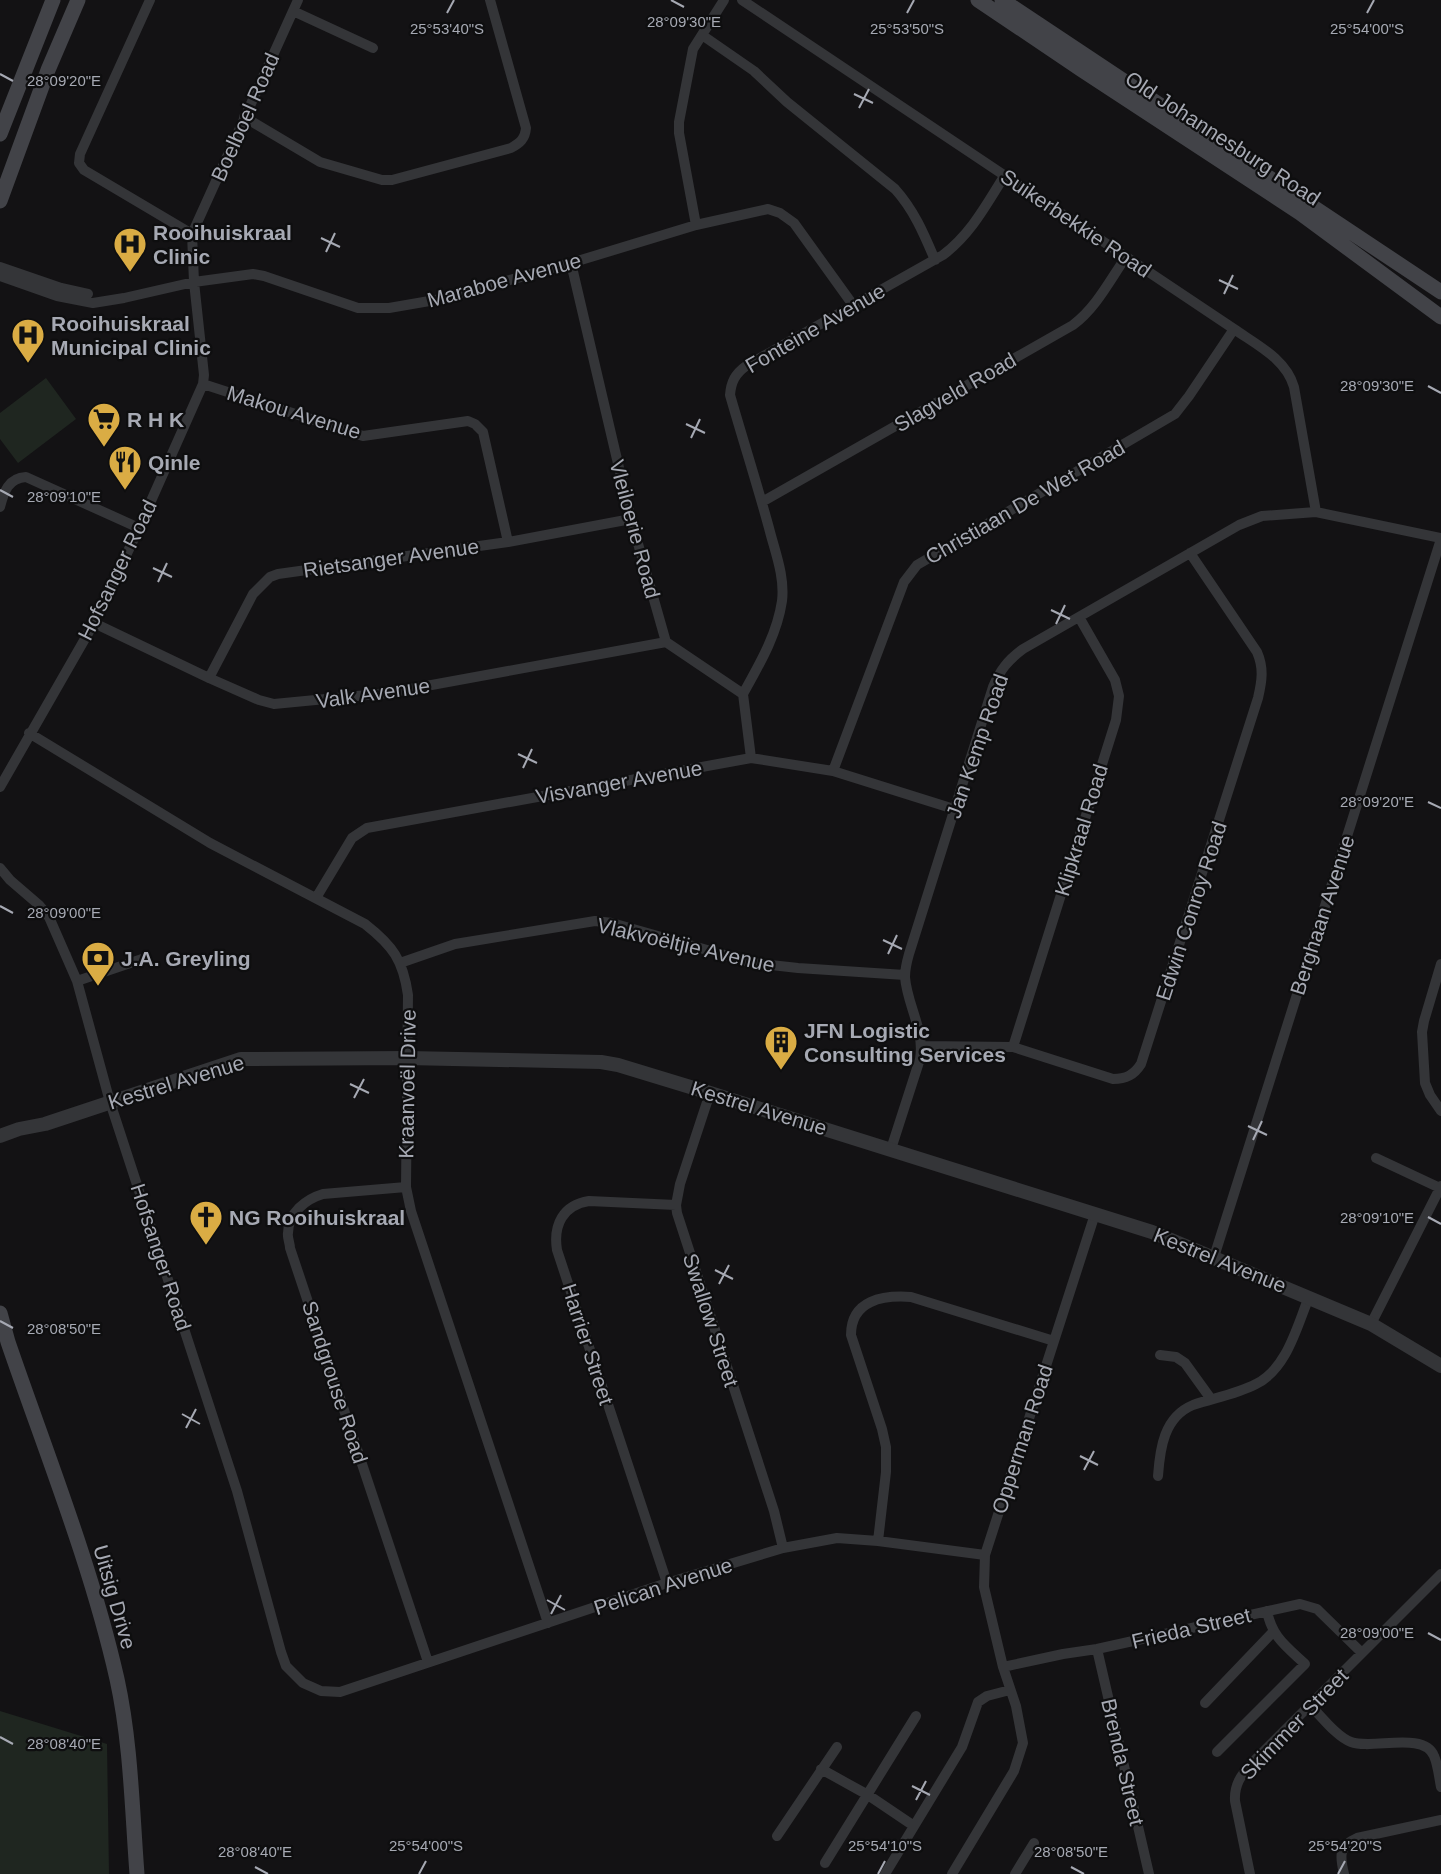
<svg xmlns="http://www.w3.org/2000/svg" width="1441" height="1874" viewBox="0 0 1441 1874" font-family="Helvetica,sans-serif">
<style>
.green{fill:#1f2620}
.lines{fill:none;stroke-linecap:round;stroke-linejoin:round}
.minor{stroke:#343538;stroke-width:10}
.tertiary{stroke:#343538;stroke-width:14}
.secondary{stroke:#424348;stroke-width:15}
.ticks{fill:none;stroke:#a6a9b3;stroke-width:2}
.labels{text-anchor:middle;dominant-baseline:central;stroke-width:4.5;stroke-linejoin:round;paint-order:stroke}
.street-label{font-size:21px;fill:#a6a9b3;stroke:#0e0e0f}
.poi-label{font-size:21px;font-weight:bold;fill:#a6a9b3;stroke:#0e0e0f;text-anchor:start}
.ticks-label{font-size:15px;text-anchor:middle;fill:#a6a9b3;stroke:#0e0e0f;stroke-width:4.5;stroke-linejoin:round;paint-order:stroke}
</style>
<rect width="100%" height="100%" fill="#131214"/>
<!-- green -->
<path class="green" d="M46,378L76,419L18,463L0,439V413Z
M0,1711L107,1744L109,1874H0Z"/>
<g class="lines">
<!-- minor -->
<path class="minor" d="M742,0L1234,329C1257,345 1286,359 1294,387L1316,512
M293,11L373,48
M702,35L754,71L787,102L895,189C914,210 924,234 935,260
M244,117L320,162L382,180H392L511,148C520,143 525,139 526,128L490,0
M696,225L679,133V122L693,49L724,0
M192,234L298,0
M571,263L631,519L666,642L743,694L751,758
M0,267L61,288L88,294
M0,276L57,296L93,303L124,298L194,282L253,274L264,276L358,308H389L441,299L571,263L696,225L768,209L780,213L794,223L853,305
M203,384L363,436L468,421L475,424L483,432L508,542
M762,502L1073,325C1096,308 1110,280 1126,257
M0,507C4,492 8,478 26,477L139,528
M94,623L209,678L259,700L274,704L388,693L666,642
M209,678L253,594L270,577L278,574L508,542L631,519
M743,694C759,665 777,635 782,601C785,576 775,552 769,528C757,484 743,440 730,395C731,382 735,374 746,366L943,255C971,234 986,205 1005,175
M29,733L210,843L365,924C393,946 403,960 408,995L406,1187L411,1211L548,1623
M833,771L904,582L917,565L1175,414L1189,396L1234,329
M0,787L94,623L139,528L203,384L204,375L194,282L192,234L84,170L79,163L80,154L150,0
M0,868L10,880L39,905L49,917L77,981L110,1102L237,1491L281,1652L286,1666L303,1683L321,1691L340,1692L667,1583L783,1548L837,1538L878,1541L985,1555
M316,898L352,838L367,828L751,758L833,771L954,809
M400,963L455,944L595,921L612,923L753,963L798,968L905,975
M1441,964L1424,1021L1422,1032L1425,1083L1430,1095L1441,1111
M77,981L145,958
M922,1046L1013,1047L1113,1079C1126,1079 1134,1075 1141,1064L1258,698C1262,681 1264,668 1257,652L1190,553
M1013,1047L1116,720L1119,696L1115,680L1079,617
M710,1093L680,1184L676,1205L677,1213L774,1511L783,1548
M891,1149L920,1059C925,1030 907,1005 905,977C905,969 907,961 909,954L993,687C1000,670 1008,660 1023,649L1239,525L1262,516L1316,512L1441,538
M1376,1158L1440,1188
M406,1187L323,1194C306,1199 288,1213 288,1233C287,1237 290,1243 290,1248L428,1662
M1214,1257L1441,539
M1371,1324L1441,1186
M1160,1355L1176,1357L1185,1363L1211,1399
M1158,1476C1160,1448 1164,1417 1193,1405C1214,1398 1237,1394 1256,1384C1287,1369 1297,1326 1309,1297
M878,1541L886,1472V1447L882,1429L851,1335C851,1300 883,1295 911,1297L1054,1341
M667,1583L557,1250C553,1225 563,1205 589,1201L676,1205
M1097,1649L1149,1874
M1003,1667L1063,1654L1097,1649L1300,1604L1317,1609L1362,1653
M1205,1703L1273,1632
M1310,1705C1321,1716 1337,1737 1351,1742C1372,1750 1424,1731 1434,1756C1438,1765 1439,1777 1441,1787
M1217,1752L1305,1664C1286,1646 1272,1637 1267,1611
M821,1769L868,1795L914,1826
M777,1836L837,1747
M825,1863L916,1716
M885,1874L962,1747L978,1702L987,1696L1010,1690
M952,1874L1014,1771L1023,1743L1016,1706L1003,1667L984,1587L985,1555L1095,1214
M1015,1874L1034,1843
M1250,1874L1235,1801C1234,1785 1241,1775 1251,1764L1441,1574
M1344,1874C1340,1857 1338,1846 1357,1838L1441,1820"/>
<!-- tertiary -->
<path class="tertiary" d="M0,1136L19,1129L45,1124L241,1059L407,1058L601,1062L618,1065L710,1093L1152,1232L1371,1324L1441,1366"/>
<!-- secondary -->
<path class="secondary" d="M978,0L1082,70L1300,213L1441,317
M1002,0L1441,292
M0,134L53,0
M0,201L48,70L78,0
M0,1313L8,1342C46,1453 91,1564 117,1679C131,1743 132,1809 137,1874"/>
</g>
<!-- ticks -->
<path class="ticks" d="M671,0L684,7M447,13L454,0M907,13L914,0M1367,13L1374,0M0,74L13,81M854,94L873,103M859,108L869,89M321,238L340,247M326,252L335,233M1219,280L1238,289M1224,294L1233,275M1428,386L1441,393M686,424L705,433M691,438L700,419M0,490L13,497M153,568L172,577M158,582L167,563M1051,610L1070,619M1056,624L1065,605M518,754L537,763M523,768L532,749M1428,802L1441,808M0,906L13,913M883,940L902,949M888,954L897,935M350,1084L369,1093M354,1098L364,1079M1248,1126L1267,1135M1253,1140L1262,1121M1428,1217L1441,1224M715,1270L733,1279M719,1284L729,1265M0,1321L13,1328M182,1414L200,1424M186,1428L196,1409M1080,1456L1098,1465M1084,1470L1094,1451M547,1600L565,1610M551,1614L561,1595M1428,1633L1441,1640M0,1737L13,1744M912,1786L930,1795M916,1800L926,1781M255,1867L268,1874M1071,1867L1084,1874M419,1874L426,1861M878,1874L885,1861M1338,1874L1345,1861"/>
<!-- icons -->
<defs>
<g id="hospital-pin" transform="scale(1.725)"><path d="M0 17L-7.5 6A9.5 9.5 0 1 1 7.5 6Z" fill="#daac44" stroke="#0e0e0f"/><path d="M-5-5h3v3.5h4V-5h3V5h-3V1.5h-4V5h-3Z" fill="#111"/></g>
<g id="supermarket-pin" transform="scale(1.725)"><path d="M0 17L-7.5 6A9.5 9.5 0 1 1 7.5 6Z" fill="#daac44" stroke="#0e0e0f"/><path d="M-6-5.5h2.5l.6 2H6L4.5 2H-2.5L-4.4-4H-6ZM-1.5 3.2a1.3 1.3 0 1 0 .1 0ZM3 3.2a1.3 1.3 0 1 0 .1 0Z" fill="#111"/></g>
<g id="restaurant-pin" transform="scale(1.725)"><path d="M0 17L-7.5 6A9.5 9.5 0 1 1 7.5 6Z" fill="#daac44" stroke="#0e0e0f"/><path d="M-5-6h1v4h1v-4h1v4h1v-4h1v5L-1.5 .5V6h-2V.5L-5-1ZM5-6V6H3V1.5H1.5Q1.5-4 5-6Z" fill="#111"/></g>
<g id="bank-pin" transform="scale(1.725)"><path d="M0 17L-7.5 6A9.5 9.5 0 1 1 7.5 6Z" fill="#daac44" stroke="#0e0e0f"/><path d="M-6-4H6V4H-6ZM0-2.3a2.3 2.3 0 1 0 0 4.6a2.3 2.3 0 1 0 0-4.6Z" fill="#111"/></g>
<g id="building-pin" transform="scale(1.725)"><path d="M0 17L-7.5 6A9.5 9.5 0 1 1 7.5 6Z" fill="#daac44" stroke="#0e0e0f"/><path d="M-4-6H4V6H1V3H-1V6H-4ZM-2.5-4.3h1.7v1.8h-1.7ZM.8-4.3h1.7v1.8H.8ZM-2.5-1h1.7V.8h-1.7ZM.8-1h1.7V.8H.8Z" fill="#111"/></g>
<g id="church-pin" transform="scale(1.725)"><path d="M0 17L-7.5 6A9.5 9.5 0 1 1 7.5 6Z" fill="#daac44" stroke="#0e0e0f"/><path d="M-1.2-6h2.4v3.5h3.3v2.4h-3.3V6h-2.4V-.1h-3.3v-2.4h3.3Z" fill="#111"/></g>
</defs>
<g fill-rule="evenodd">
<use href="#hospital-pin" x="130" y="244"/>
<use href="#hospital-pin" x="28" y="335"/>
<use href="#supermarket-pin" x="104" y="419"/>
<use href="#restaurant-pin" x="125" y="462"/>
<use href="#bank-pin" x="98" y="958"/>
<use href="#building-pin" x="781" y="1042"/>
<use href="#church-pin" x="206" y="1217"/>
</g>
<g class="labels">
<!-- street labels -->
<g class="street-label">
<text transform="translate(245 117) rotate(-66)">Boelboel Road</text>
<text transform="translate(1223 138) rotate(33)">Old Johannesburg Road</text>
<text transform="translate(1076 223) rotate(34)">Suikerbekkie Road</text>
<text transform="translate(504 280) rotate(-15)">Maraboe Avenue</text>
<text transform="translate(815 328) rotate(-30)">Fonteine Avenue</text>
<text transform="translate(955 392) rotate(-30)">Slagveld Road</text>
<text transform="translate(294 412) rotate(17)">Makou Avenue</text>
<text transform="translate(1025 502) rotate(-30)">Christiaan De Wet Road</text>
<text transform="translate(635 529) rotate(75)">Vleiloerie Road</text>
<text transform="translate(391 558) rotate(-8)">Rietsanger Avenue</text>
<text transform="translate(117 570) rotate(-64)">Hofsanger Road</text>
<text transform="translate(373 693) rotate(-8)">Valk Avenue</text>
<text transform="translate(977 746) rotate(-71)">Jan Kemp Road</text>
<text transform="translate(619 782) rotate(-10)">Visvanger Avenue</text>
<text transform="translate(1081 830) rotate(-73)">Klipkraal Road</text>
<text transform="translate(1191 911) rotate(-72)">Edwin Conroy Road</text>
<text transform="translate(1322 915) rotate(-72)">Berghaan Avenue</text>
<text transform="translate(686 945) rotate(13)">Vlakvoëltjie Avenue</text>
<text transform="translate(176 1082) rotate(-17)">Kestrel Avenue</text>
<text transform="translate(407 1084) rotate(-89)">Kraanvoël Drive</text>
<text transform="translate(759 1108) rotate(17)">Kestrel Avenue</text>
<text transform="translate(161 1257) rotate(72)">Hofsanger Road</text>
<text transform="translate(1220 1260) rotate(22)">Kestrel Avenue</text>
<text transform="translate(711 1320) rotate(72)">Swallow Street</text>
<text transform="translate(588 1344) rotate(72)">Harrier Street</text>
<text transform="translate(335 1382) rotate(72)">Sandgrouse Road</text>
<text transform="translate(1022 1439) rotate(-72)">Opperman Road</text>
<text transform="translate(663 1586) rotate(-18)">Pelican Avenue</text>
<text transform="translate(115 1597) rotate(74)">Uitsig Drive</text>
<text transform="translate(1191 1628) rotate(-13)">Frieda Street</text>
<text transform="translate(1294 1724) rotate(-46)">Skimmer Street</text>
<text transform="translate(1123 1762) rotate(77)">Brenda Street</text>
</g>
<!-- poi labels -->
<g class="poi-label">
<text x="153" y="232">Rooihuiskraal<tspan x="153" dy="24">Clinic</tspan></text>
<text x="51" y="323">Rooihuiskraal<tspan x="51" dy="24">Municipal Clinic</tspan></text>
<text x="127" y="419">R H K</text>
<text x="148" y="462">Qinle</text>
<text x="121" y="958">J.A. Greyling</text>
<text x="804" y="1030">JFN Logistic<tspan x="804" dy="24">Consulting Services</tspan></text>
<text x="229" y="1217">NG Rooihuiskraal</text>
</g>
</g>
<g class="ticks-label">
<text x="684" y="27">28°09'30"E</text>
<text x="447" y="34">25°53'40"S</text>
<text x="907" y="34">25°53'50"S</text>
<text x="1367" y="34">25°54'00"S</text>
<text x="64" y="86">28°09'20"E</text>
<text x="1377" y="391">28°09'30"E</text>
<text x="64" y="502">28°09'10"E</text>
<text x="1377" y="807">28°09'20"E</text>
<text x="64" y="918">28°09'00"E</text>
<text x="1377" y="1223">28°09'10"E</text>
<text x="64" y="1334">28°08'50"E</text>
<text x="1377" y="1638">28°09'00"E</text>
<text x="64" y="1749">28°08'40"E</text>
<text x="426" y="1851">25°54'00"S</text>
<text x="885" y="1851">25°54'10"S</text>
<text x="1345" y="1851">25°54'20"S</text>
<text x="255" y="1857">28°08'40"E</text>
<text x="1071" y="1857">28°08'50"E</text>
</g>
</svg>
